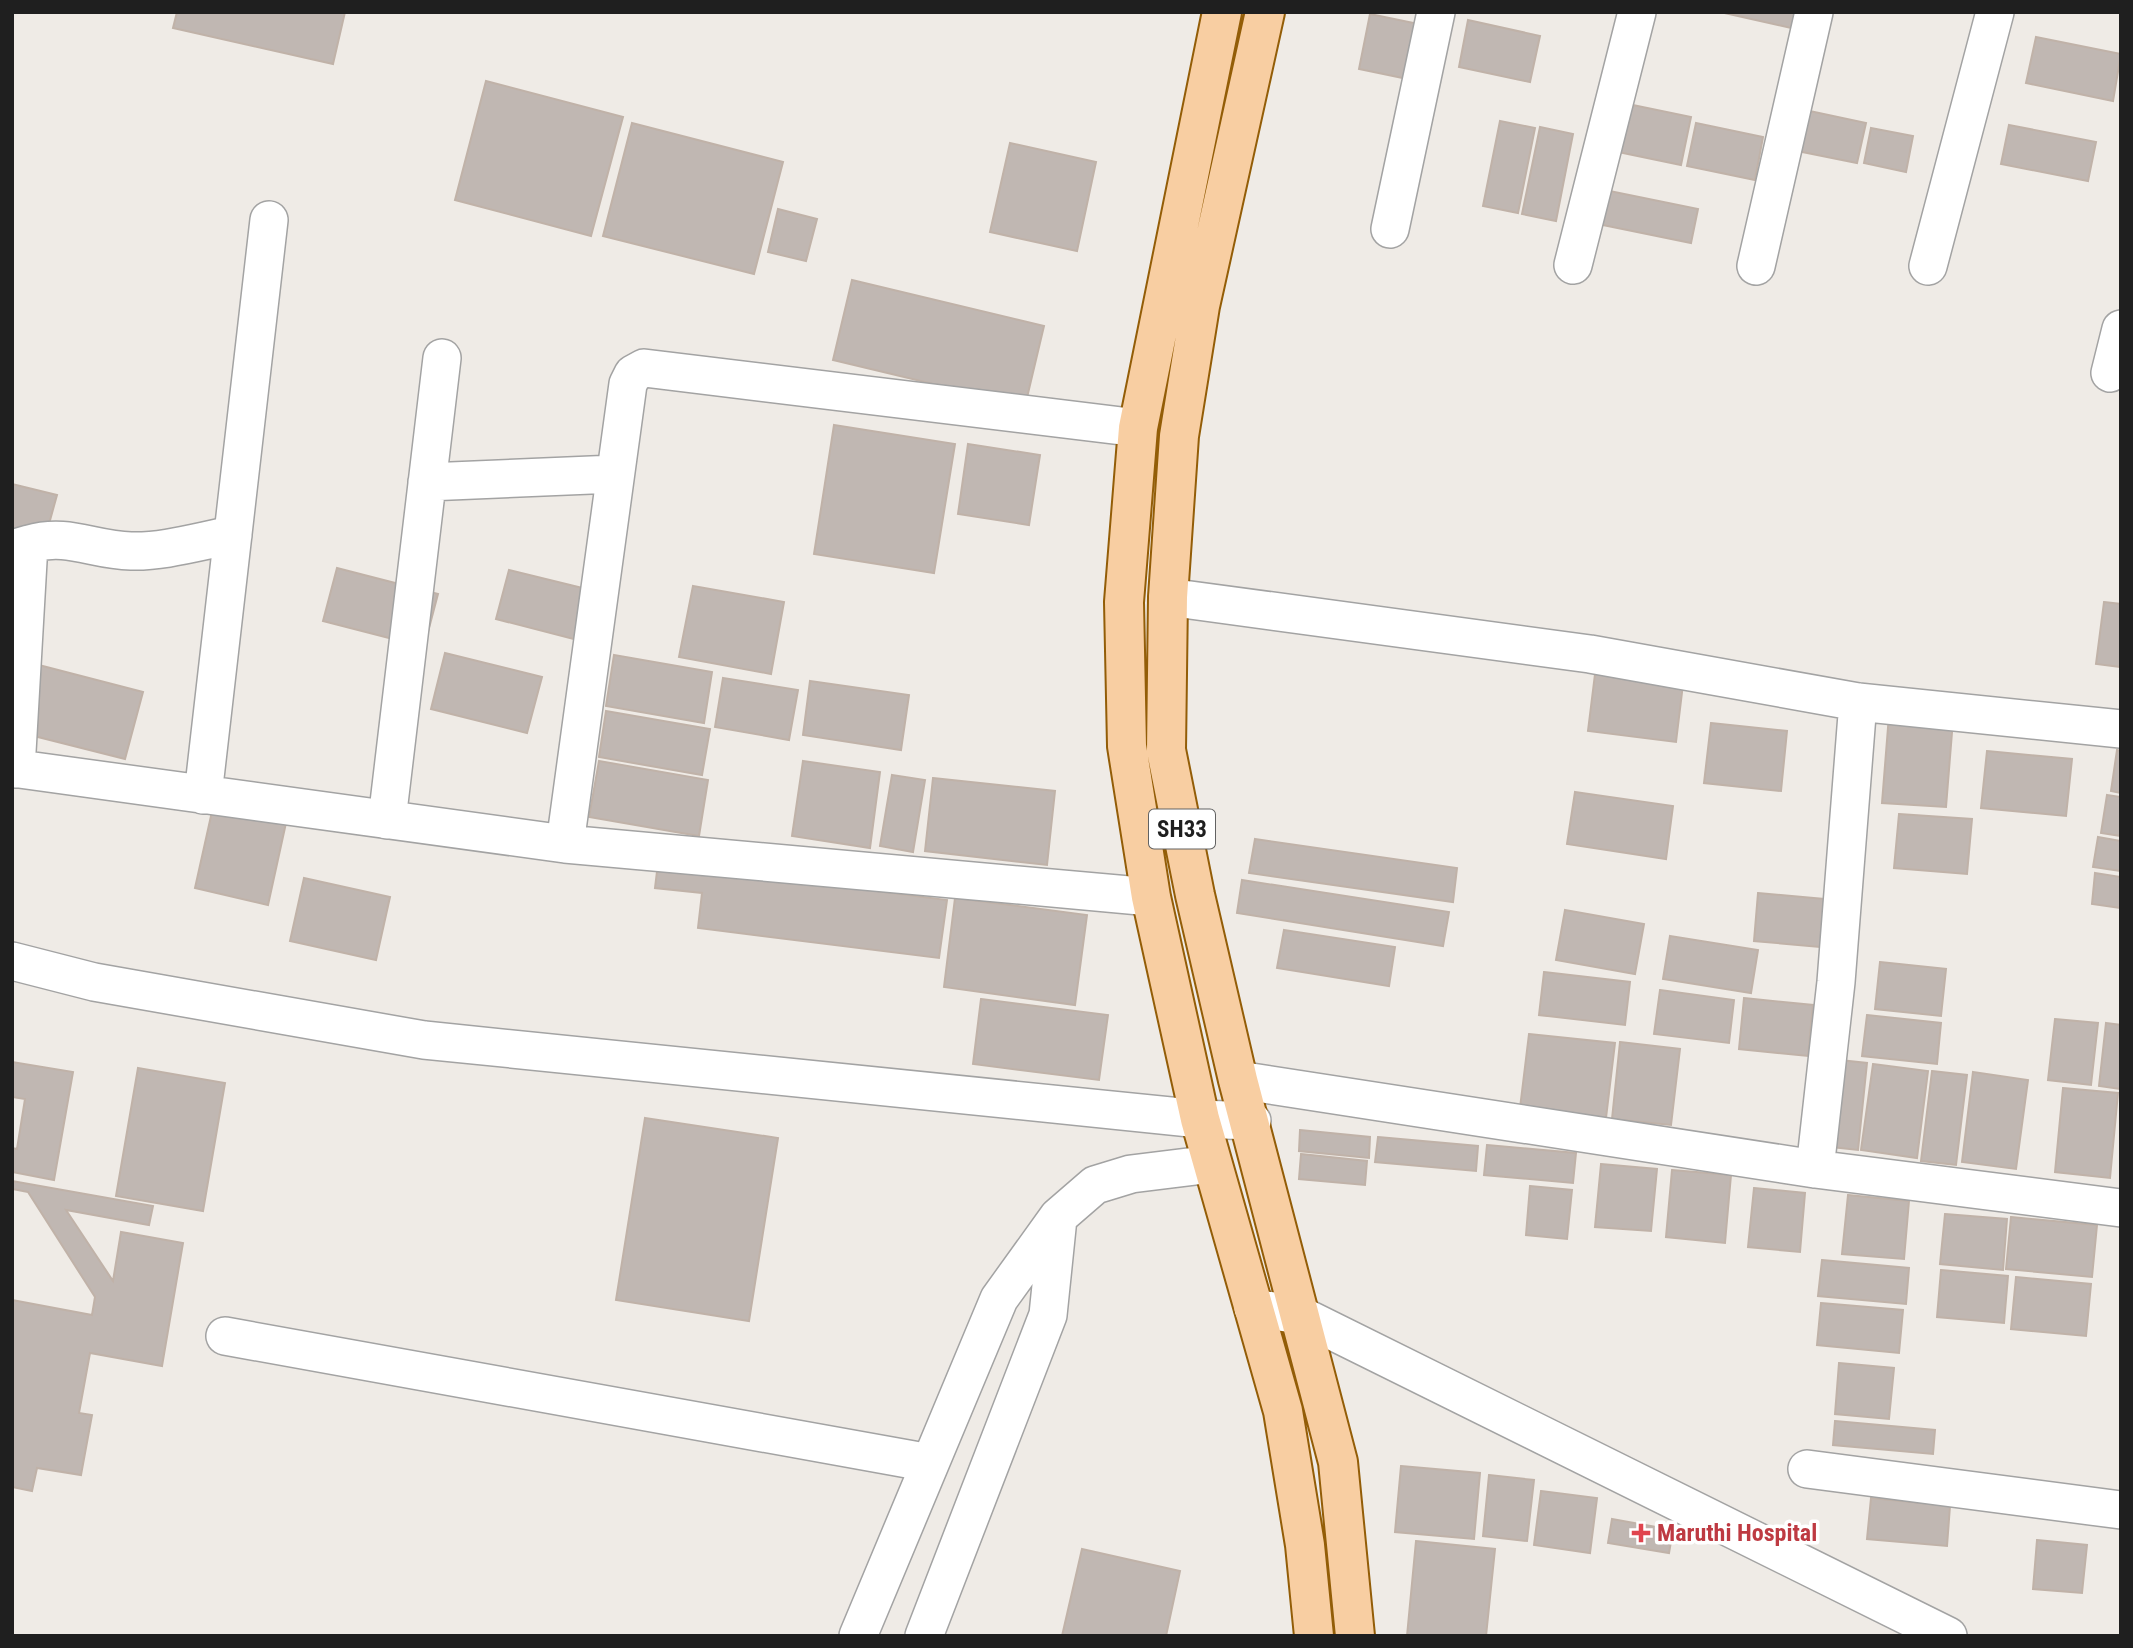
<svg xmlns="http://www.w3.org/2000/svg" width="2133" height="1648" viewBox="0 0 2133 1648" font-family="'Roboto Condensed',sans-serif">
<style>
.building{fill:#c0b7b2;stroke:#c0b2a8;stroke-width:2}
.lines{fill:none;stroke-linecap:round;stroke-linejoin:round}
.minor-casing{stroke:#a3a3a3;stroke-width:40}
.major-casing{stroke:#935d07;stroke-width:42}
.minor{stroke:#fff;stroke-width:37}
.major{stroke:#f8cea2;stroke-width:38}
.health-dot{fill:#e0444e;stroke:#fff;stroke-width:2.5}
.labels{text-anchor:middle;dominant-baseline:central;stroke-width:7;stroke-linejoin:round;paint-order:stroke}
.shield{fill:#fff;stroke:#626262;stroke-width:2}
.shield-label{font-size:23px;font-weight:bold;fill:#1f1f1f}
.health-label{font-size:24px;font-weight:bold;fill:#be3a42;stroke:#fff;text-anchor:start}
</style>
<rect width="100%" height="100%" fill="#efebe6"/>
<!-- building -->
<path class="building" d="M177,12H345L333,64L173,28Z
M1720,12H1813L1809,32Z
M1370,14L1433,27L1422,82L1359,69Z
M1468,20L1540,36L1530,82L1459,67Z
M2036,37L2121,54L2113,101L2026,83Z
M486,81L623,117L591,236L455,200Z
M1628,104L1691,117L1681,165L1618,152Z
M1805,110L1866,123L1857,163L1797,151Z
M1500,121L1535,128L1518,213L1483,206Z
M632,123L783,162L754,274L603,236Z
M1696,123L1763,137L1755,180L1687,166Z
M2009,125L2096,142L2088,181L2001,164Z
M1540,127L1573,134L1556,221L1522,214Z
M1871,128L1913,136L1906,172L1864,163Z
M1010,143L1096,162L1077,251L990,232Z
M1590,187L1698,209L1691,243L1583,221Z
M778,209L817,219L806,261L768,252Z
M852,280L1044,326L1025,406L833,360Z
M834,425L955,444L934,573L814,554Z
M968,444L1040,455L1029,525L958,514Z
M12,484L57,495L44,542L12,534Z
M337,568L438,594L424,647L323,621Z
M509,570L611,595L597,645L496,619Z
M693,586L784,602L771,674L679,657Z
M2104,602L2121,604V667L2096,664Z
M445,653L542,677L527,733L431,709Z
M614,655L712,672L704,723L606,706Z
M35,664L143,692L125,759L18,732Z
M1596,666L1684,676L1676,742L1588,731Z
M723,678L798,690L789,740L715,727Z
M810,681L909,695L901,750L803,735Z
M606,711L710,729L702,775L599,757Z
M1889,715L1953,720L1946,807L1882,803Z
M1711,723L1787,731L1781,791L1704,783Z
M2117,750L2121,751V793L2111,791Z
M1987,751L2072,759L2066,816L1981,808Z
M599,761L708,780L699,836L589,817Z
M803,761L880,772L870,848L792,836Z
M892,775L925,780L913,852L880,846Z
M933,778L1055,791L1047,865L925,851Z
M1575,792L1673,806L1666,859L1567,844Z
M2107,795L2121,797V836L2101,833Z
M213,807L286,823L268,905L195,888Z
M1899,814L1972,819L1967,874L1894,868Z
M2098,837L2121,841V871L2093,867Z
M1255,839L1457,868L1453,902L1249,873Z
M658,863L947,900L939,958L698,928L702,893L655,888Z
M2095,873L2121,877V908L2092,904Z
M304,878L390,897L376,960L290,941Z
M1242,880L1449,912L1443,946L1237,913Z
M1758,893L1835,900L1831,948L1754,941Z
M955,898L1087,915L1075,1005L944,987Z
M1565,910L1644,924L1635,974L1556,960Z
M1284,930L1395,947L1389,986L1277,968Z
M1670,936L1758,950L1751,993L1663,979Z
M1880,962L1946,969L1941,1016L1875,1009Z
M1544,972L1630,982L1625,1025L1539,1015Z
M1660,990L1734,1000L1729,1043L1654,1034Z
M1744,998L1813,1005L1808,1056L1739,1049Z
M981,999L1108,1015L1099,1080L973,1064Z
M1867,1015L1941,1023L1937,1064L1862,1056Z
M2055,1019L2098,1023L2091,1085L2048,1080Z
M2106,1023L2121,1025V1089L2099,1086Z
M1529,1034L1615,1043L1606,1118L1520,1108Z
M1620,1042L1680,1049L1671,1125L1612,1119Z
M1821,1058L1867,1063L1858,1150L1813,1145Z
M12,1062L73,1072L54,1180L12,1172V1148L17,1149L25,1099L12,1097Z
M1873,1064L1928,1071L1917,1158L1861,1150Z
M138,1068L225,1083L203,1211L116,1196Z
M1932,1071L1967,1075L1956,1165L1921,1161Z
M1973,1072L2028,1080L2016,1169L1962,1162Z
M2063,1088L2118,1093L2110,1178L2055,1172Z
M645,1118L778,1138L749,1321L616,1300Z
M1300,1130L1370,1137L1369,1158L1299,1151Z
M1378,1137L1478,1146L1476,1171L1375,1162Z
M1487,1145L1576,1153L1573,1183L1484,1175Z
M1301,1154L1367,1161L1365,1185L1299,1179Z
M1601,1164L1657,1169L1651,1231L1595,1227Z
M1672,1170L1731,1175L1725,1243L1666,1237Z
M12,1181L153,1206L149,1225L66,1210L113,1281L121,1232L183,1243L162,1366L90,1353L79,1413L92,1415L81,1475L37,1468L32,1491L12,1487V1300L92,1315L95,1297L28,1192L12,1189Z
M1530,1186L1572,1190L1567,1239L1526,1235Z
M1754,1188L1805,1193L1800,1252L1748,1247Z
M1848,1195L1909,1201L1904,1259L1842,1254Z
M1945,1214L2007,1219L2003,1270L1940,1264Z
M2011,1217L2097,1225L2092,1277L2006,1269Z
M1822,1260L1909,1268L1906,1304L1818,1296Z
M1941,1270L2008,1276L2004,1323L1937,1317Z
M2016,1277L2091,1284L2086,1336L2011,1329Z
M1821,1303L1903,1310L1899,1353L1817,1345Z
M1839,1363L1894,1368L1889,1419L1835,1414Z
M1835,1421L1935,1430L1933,1454L1833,1445Z
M1401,1466L1480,1473L1474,1539L1395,1532Z
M1489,1475L1534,1480L1527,1541L1483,1536Z
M1541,1491L1597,1498L1590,1553L1534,1545Z
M1871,1498L1950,1506L1947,1546L1867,1539Z
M1612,1519L1673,1530L1669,1553L1608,1543Z
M2037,1540L2087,1545L2082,1593L2033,1589Z
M1416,1541L1495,1549L1486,1636H1407Z
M1082,1549L1180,1571L1166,1636H1062Z"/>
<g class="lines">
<!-- minor casing -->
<g class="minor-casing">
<path id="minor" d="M1390,229L1436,12
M1573,265L1637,12
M1756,266L1814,12
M1928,266L1995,12
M2110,373L2121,329
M427,482L615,474
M29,544C69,533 92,550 131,551C164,552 200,541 233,535
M12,549L29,544L16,769
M1168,597L1590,654L1858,702L2121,729
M12,768L565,844L1151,897
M203,795L269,220
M387,820L442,358
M565,844L628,384L633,374L644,368L1138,428
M12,961L94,982L424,1040L1200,1119L1252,1121
M1238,1080L1815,1169L2121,1208
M1815,1169L1836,982L1858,702
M1253,1308L1300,1315L1948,1636
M225,1336L930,1463
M1807,1469L2121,1510
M858,1636L999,1299L1058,1217L1095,1185L1131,1174L1212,1164
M924,1636L1048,1315L1058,1218"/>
</g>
<!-- major casing -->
<g class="major-casing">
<path id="major" d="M1222,12L1138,428L1124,602L1127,746L1151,897L1200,1119L1283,1411L1305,1545L1314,1636
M1265,12L1200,306L1179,436L1168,597L1166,750L1195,895L1238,1080L1338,1462L1355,1636"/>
</g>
<!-- minor -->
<use href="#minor" class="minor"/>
<!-- major -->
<use href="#major" class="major"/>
</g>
<!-- markers -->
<path class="health-dot" d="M1637.5 1522.5h7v7h7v7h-7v7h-7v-7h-7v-7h7z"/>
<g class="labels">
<!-- shield labels -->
<rect class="shield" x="1149" y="809.5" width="66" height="39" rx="5"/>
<g class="shield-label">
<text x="1182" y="829">SH33</text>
</g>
<!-- health labels -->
<g class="health-label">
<text x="1657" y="1533">Maruthi Hospital</text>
</g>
</g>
<!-- border -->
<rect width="2133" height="1648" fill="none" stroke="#1f1f1f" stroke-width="28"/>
</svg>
